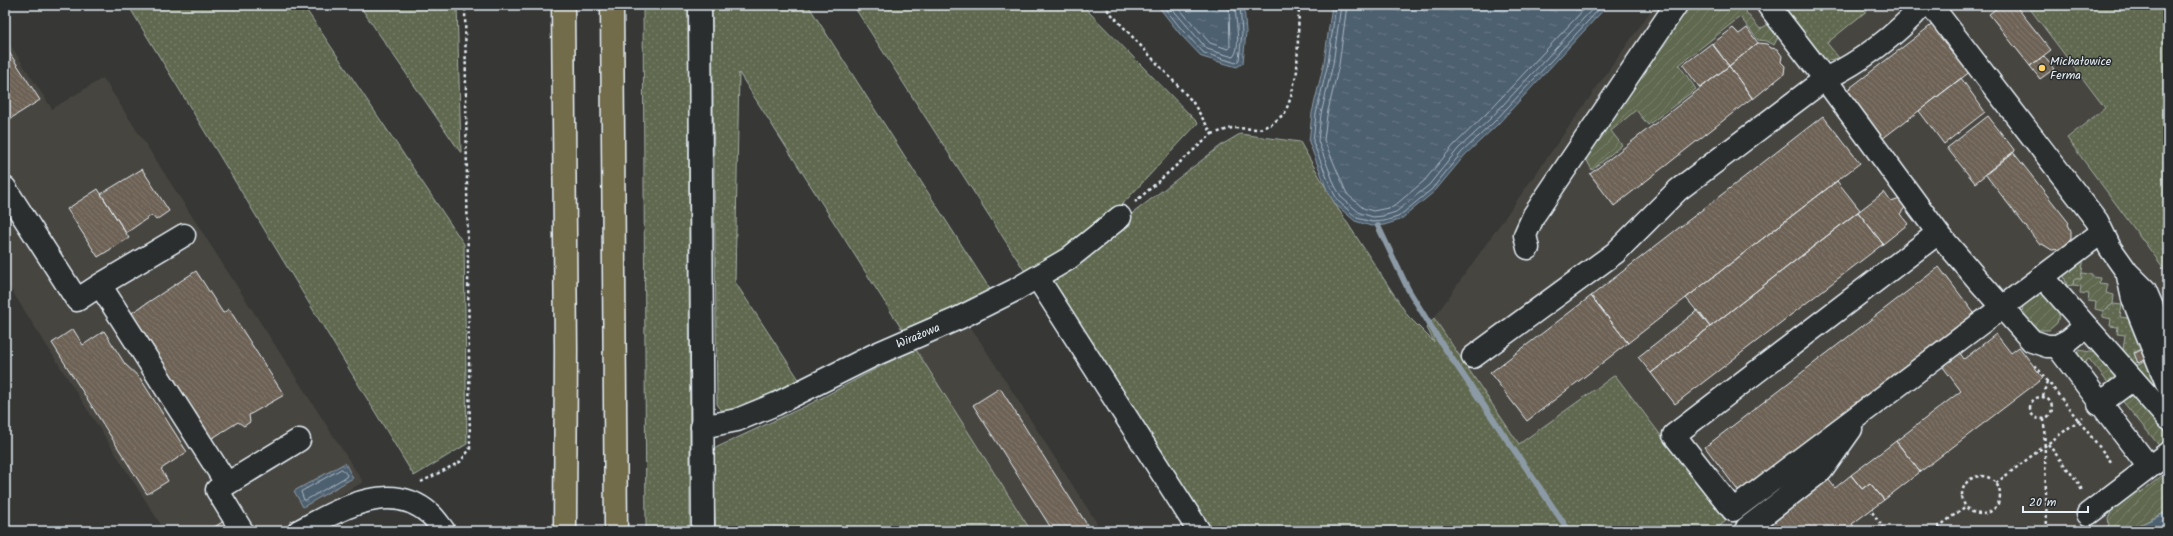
<svg xmlns="http://www.w3.org/2000/svg" width="2173" height="536" viewBox="0 0 2173 536" font-family="Kalam,sans-serif">
<style>
.built{fill:#47453f}
.grass{fill:url(#grass-dots);stroke:#a4ada4}
.garden{fill:url(#garden-furrows);stroke:#a4ada4}
.water{fill:url(#water-ripples);stroke:#8c9aa6}
.lines{fill:none;stroke-linecap:round;stroke-linejoin:round}
.shore{stroke:#aab7c2;stroke-width:1}
.stream{stroke:#8c9aa6;stroke-width:6}
.building{fill:url(#building-back-hatch);stroke:#e8f1f8}
.minor-casing{stroke:#e8f1f8;stroke-width:25}
.highway-casing{stroke:#e8f1f8;stroke-width:25}
.path{stroke:#e8f1f8;stroke-width:2.5;stroke-dasharray:3 3;stroke-linecap:butt}
.minor{stroke:#2a2d2e;stroke-width:22}
.highway{stroke:#736c4b;stroke-width:22}
.poi-dot{fill:#ffd166;stroke:#2a2d2e;stroke-width:1.5}
.labels{text-anchor:middle;dominant-baseline:central;stroke-width:3;stroke-linejoin:round;paint-order:stroke}
.poi-label{font-size:12px;fill:#e8f1f8;stroke:#2a2d2e;text-anchor:start}
.street-label{font-size:12px;fill:#e8f1f8;stroke:#2a2d2e}
</style>
<defs>
<pattern id="grass-dots" width="8" height="8" patternUnits="userSpaceOnUse"><rect width="8" height="8" fill="#606950"/><path d="M2 2h.1M6 6h.1" fill="none" stroke="#777f6a" stroke-width="1.8" stroke-linecap="round"/></pattern>
<pattern id="garden-furrows" width="10" height="10" patternUnits="userSpaceOnUse"><rect width="10" height="10" fill="#606950"/><path d="M-1 1l2-2M0 10L10 0M9 11l2-2" fill="none" stroke="#777f6a"/></pattern>
<pattern id="water-ripples" width="26" height="14" patternUnits="userSpaceOnUse"><rect width="26" height="14" fill="#4e6070"/><path d="M2 4q2-2 4 0t4 0M15 11q2-2 4 0t4 0" fill="none" stroke="#687785"/></pattern>
<pattern id="building-back-hatch" width="6" height="6" patternUnits="userSpaceOnUse"><rect width="6" height="6" fill="#6d6254"/><path d="M-1 5l2 2M0 0l6 6M5-1l2 2" fill="none" stroke="#82796d"/></pattern>
</defs>
<rect width="100%" height="100%" fill="#373836"/>
<filter id="ink" filterUnits="userSpaceOnUse"><feTurbulence type="fractalNoise" baseFrequency=".025" numOctaves="2"/><feDisplacementMap in="SourceGraphic" scale="8" xChannelSelector="R" yChannelSelector="G"/><feConvolveMatrix kernelMatrix="1 2 1 2 8 2 1 2 1" color-interpolation-filters="sRGB"/></filter>
<g filter="url(#ink)">
<!-- built -->
<path class="built" d="M1655,5H2027L2105,108L2067,138L2168,274V511L2127,531H1713L1726,520L1614,375L1520,445L1434,318Z
M5,37L52,109L103,78L363,482L277,531H165L5,280Z
M967,321L1102,531H1031L915,348Z"/>
<!-- grass -->
<path class="grass" d="M128,5H303L464,244L467,444L414,476Z
M359,5H457L461,153Z
M643,5H688L690,531H646Z
M712,5H808L993,294L903,331L739,73L735,282L800,381C781,392 743,414 721,410L717,404Z
M853,5H1082L1198,123L1117,210L1028,276Z
M1773,5H1874L1827,43L1839,58L1824,61Z
M2027,5H2168V274L2067,138L2105,108Z
M1240,134L1300,142L1335,204L1408,316L1434,342L1427,328L1434,318L1519,444L1615,375L1726,521L1713,531H1210L1048,278L1223,144Z
M2084,256L2081,280L2074,279L2073,285L2067,286L2064,276L2065,272Z
M2113,304L2122,305L2120,317L2128,318L2129,309L2142,348L2134,352L2138,362L2129,366L2122,358L2125,335L2117,334L2118,327L2110,326L2111,319L2103,317V311Z
M915,348L1031,531H716L711,450L810,404Z
M2147,352L2168,404L2130,368L2147,360Z"/>
<!-- garden -->
<path class="garden" d="M1683,5H1740L1760,29L1772,22L1780,33L1774,45L1767,41L1758,40L1740,17L1679,65L1696,89L1648,125L1636,110L1611,131L1622,145L1592,170L1584,155Z
M2082,273L2092,274V277L2100,278L2099,283L2108,284L2106,293L2114,295L2113,304L2103,311L2095,309L2096,302L2088,301L2089,294L2080,293L2081,286L2073,285L2074,279H2081Z
M2039,293L2046,294L2060,311L2057,323L2049,330H2035L2022,314L2023,303Z
M2079,350L2096,353L2120,374L2112,388L2089,359L2079,366L2077,356Z
M2129,391L2168,428V445L2162,449L2119,397Z
M2168,471V511L2127,531H2101L2109,525L2108,518L2111,513L2107,507L2134,486L2140,493Z"/>
<!-- water -->
<path class="water" d="M1157,5H1244L1246,32L1243,63L1237,67L1202,57L1180,34Z
M1332,5H1608L1497,125L1465,155L1435,191L1400,220L1384,225L1371,226L1355,221L1335,204L1327,190L1309,142L1312,113L1324,63Z
M345,463L353,478L303,507L294,491Z
M2168,512V531H2127Z"/>
<g class="lines">
<!-- shore -->
<path class="shore" d="M1162,5L1183,31L1204,53L1236,63L1239,60L1242,33L1240,5
M1169,5L1207,49L1233,57C1242,48 1235,18 1235,5
M1176,5L1210,43L1228,49L1230,48L1229,5
M1336,5L1328,63L1316,114L1313,142L1331,188L1338,201L1357,218L1372,222L1384,221L1398,217L1432,189L1462,152L1494,122L1603,5
M1341,5L1333,64L1321,114L1318,141L1335,186L1342,198L1360,213L1373,217L1383,216L1396,212L1429,185L1458,149L1490,119L1596,5
M1347,5L1339,65L1327,115L1324,140L1347,194L1363,208L1373,211L1393,207L1424,181L1454,145L1486,114L1588,5
M342,469L347,475L346,477L306,500H304L301,492Z"/>
<!-- stream -->
<path class="stream" d="M1378,226L1408,289L1438,338L1569,531"/>
</g>
<!-- building -->
<path class="building" d="M2001,5H2015L2051,50L2030,66L1989,14Z
M1934,23L1971,71L1882,139L1846,91Z
M1733,28L1739,34L1747,28L1758,43L1729,66L1712,44Z
M1712,43L1729,66L1700,88L1683,65Z
M1758,43L1767,44L1771,48L1777,49L1782,56L1781,62L1785,66L1784,74L1753,99L1729,66Z
M5,46L40,100L5,122Z
M2044,56L2054,69L2040,79L2030,66Z
M1729,66L1752,98L1614,206L1590,174Z
M1961,78L1985,112L1944,144L1919,111Z
M1823,116L1860,163L1628,343L1591,296Z
M1988,116L2015,151L1975,183L1947,148Z
M2013,152L2069,223L2068,224L2071,231V239L2062,249L2052,250L2042,244L2040,245L1985,174Z
M142,169L169,211L156,220L152,215L126,233L101,194Z
M1837,181L1860,210L1710,327L1686,298Z
M98,189L129,238L98,257L67,209Z
M1884,192L1891,202L1900,199L1906,206L1900,214L1908,224L1883,244L1858,212Z
M1858,212L1883,244L1675,404L1651,373Z
M1939,267L1977,317L1743,497L1705,447Z
M196,271L223,313L229,309L284,395L249,415L250,422L244,426L238,422L211,439L130,314Z
M1591,296L1628,343L1527,421L1490,373Z
M1698,310L1710,327L1651,373L1638,357Z
M73,329L83,345L104,331L125,364L140,378L187,452L161,469L168,481L147,494L52,343Z
M1996,334L2011,353L2019,347L2043,378L1920,472L1896,441L1961,391L1943,367L1960,353L1964,359Z
M2142,349L2146,359L2138,363L2134,353Z
M1000,388L1091,531H1053L973,405Z
M1896,441L1920,472L1884,500L1870,483L1862,489L1851,475Z
M1851,475L1862,489L1870,483L1884,500L1852,524L1857,531H1755L1826,476L1835,488Z
M224,521L230,531H208Z"/>
<g class="lines">
<!-- minor casing -->
<g class="minor-casing">
<path id="minor" d="M700,5L703,531
M1768,5L1825,79L1938,233L1977,279L2032,341L2047,346H2057
M1931,5L2097,221L2110,248L2127,272L2145,290L2168,345
M5,188L77,300L100,285L227,484
M1938,233L1674,435L1733,510L2102,232
M1528,248L1525,235L1534,215L1676,5
M2128,276L2133,299L2168,386
M1037,277L1199,531
M2043,277L2168,419
M100,285L184,235
M2086,326L2069,340L2057,346L2149,467
M1473,357L1615,253L1678,190L1825,79C1862,61 1896,35 1923,5
M2099,404L2133,379
M702,427L737,420L776,404L874,355L959,318L1015,290L1068,259L1120,217
M2088,514L2168,453
M1747,528L1822,470L1851,429
M242,531L217,490L299,440
M299,531C337,511 390,478 430,514C435,518 440,526 444,531"/>
</g>
<!-- highway casing -->
<g class="highway-casing">
<path id="highway" d="M563,5L566,349L565,531
M612,5L616,531"/>
</g>
<!-- path -->
<path class="path" d="M1103,5L1192,101L1212,134L1135,202
M1212,134L1232,128L1259,129L1272,124L1285,113L1291,97L1297,71L1299,5
M2035,365L2112,463
M2043,396L2047,381
M2030 408a11 11 0 1 1 22 0a11 11 0 1 1-22 0Z
M2044,419L2047,531
M2048,444L2080,485L2082,492
M1962 495a19 19 0 1 1 38 0a19 19 0 1 1-38 0Z
M421,482L460,462L470,449L465,5
M1996,483L2083,417
M1872,512L1886,531
M1933,531L1966,506"/>
<!-- minor -->
<use href="#minor" class="minor"/>
<!-- highway -->
<use href="#highway" class="highway"/>
</g>
</g>
<!-- markers -->
<circle class="poi-dot" cx="2042" cy="68" r="4"/>
<g class="labels">
<!-- poi labels -->
<g class="poi-label">
<text x="2050" y="61">Michałowice<tspan x="2050" dy="14">Ferma</tspan></text>
</g>
<!-- street labels -->
<g class="street-label">
<text transform="translate(918 336) rotate(-23)">Wirażowa</text>
</g>
</g>
<!-- margin -->
<rect width="2173" height="536" fill="none" stroke="#2a2d2e" stroke-width="20"/>
<rect x="10" y="10" width="2153" height="516" fill="none" stroke="#e8f1f8" stroke-width="1.5" filter="url(#ink)"/>
<!-- scale -->
<path d="M2023 506v6h65v-6" fill="none" stroke="#e8f1f8" stroke-width="2"/>
<text x="2029" y="506" font-size="12" fill="#e8f1f8" stroke="#2a2d2e" stroke-width="3" paint-order="stroke">20 m</text>
</svg>
